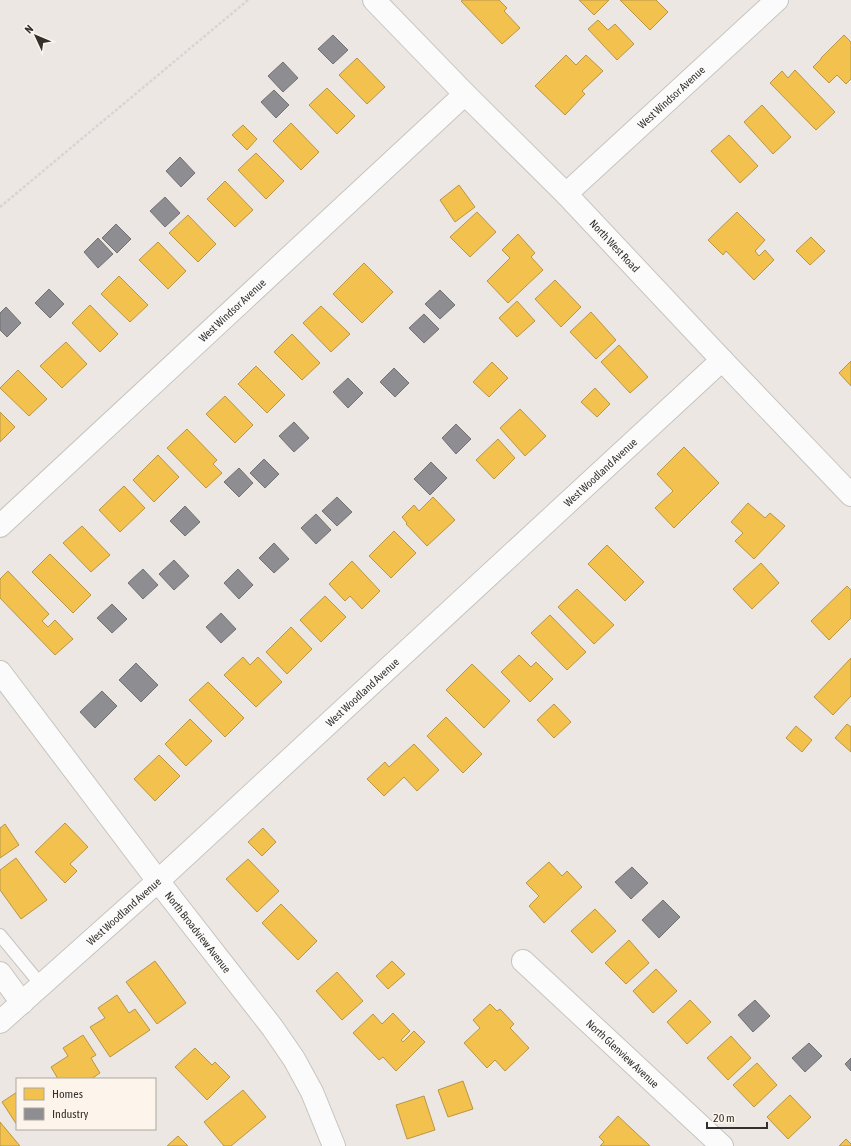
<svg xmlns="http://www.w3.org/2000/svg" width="851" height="1146" viewBox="0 0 851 1146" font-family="'Asap Condensed',sans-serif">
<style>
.homes{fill:#f2c14e;stroke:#b99644}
.industry{fill:#8d8d92;stroke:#727174}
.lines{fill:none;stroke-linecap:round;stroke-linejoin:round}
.service-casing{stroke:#c7c4c0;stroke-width:14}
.minor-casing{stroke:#c7c4c0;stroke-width:24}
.path{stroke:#d6d5d4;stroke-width:2.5;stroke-dasharray:3 2;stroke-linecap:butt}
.service{stroke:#fcfbfb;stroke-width:12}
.minor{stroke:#fcfbfb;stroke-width:22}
.labels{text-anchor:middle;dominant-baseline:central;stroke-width:4;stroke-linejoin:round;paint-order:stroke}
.street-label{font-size:11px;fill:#33312d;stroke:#fdf5eb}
</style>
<rect width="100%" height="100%" fill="#ece7e2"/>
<!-- homes -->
<path class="homes" d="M463,0H499L507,8L504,11L520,28L502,44L461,1Z
M579,0H609L594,15Z
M620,0H656L668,12L650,30Z
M598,20L608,30L615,24L634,44L617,60L588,29Z
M844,35L851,42V79L846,84L837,75L829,83L813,67L821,59V58Z
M566,55L576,65L586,55L603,71L582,91L585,94L565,115L535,86Z
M357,58L385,87L367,104L339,75Z
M795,70L835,112L816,130L770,83L782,71L788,78Z
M327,88L355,116L337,134L309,105Z
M762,105L791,137L773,154L744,122Z
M291,123L319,152L301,170L273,141Z
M243,125L257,139L247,150L232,135Z
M729,135L758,166L740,183L711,151Z
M256,153L284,181L266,199L238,170Z
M225,181L253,210L235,227L207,199Z
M459,185L475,207L455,222L440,200Z
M477,212L496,232L470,257L450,237Z
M737,212L765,240L755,251L759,256L765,250L774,260L754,280L726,251L723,255L708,240Z
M188,215L216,244L198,262L169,233Z
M518,234L535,253L531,257L543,270L508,303L487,281L510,258L502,250Z
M811,237L825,251L810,265L796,251Z
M158,242L186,271L168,289L139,260Z
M364,263L393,292L362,323L333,294Z
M119,276L148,305L130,322L101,294Z
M555,280L581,307L561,327L535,299Z
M517,301L535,321L517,337L499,318Z
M90,305L118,334L100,352L72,323Z
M321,306L350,334L331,352L303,323Z
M591,312L616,340L596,359L570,332Z
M292,334L320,363L302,380L274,352Z
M66,342L87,364L62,388L40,366Z
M619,345L648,377L630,393L601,362Z
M851,361V386L839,373Z
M492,362L508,378L489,397L473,382Z
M256,366L285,395L267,413L238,384Z
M18,370L47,399L29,416L0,388Z
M595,388L610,404L597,417L581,402Z
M225,396L253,425L235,443L206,414Z
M520,409L546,436L525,456L500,428Z
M0,412L15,427L0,442Z
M187,429L217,460L213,464L222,473L206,488L167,448Z
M498,439L515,458L494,479L476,460Z
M684,447L719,483L674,528L655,508L673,491L657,474Z
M158,455L179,477L154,502L133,480Z
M124,486L145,508L120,532L99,510Z
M433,497L455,520L427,546L406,524L407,523L402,517L414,505L419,511Z
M748,503L765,518L770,513L785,526L754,559L735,541L743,533L731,522Z
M82,526L110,555L91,572L63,543Z
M394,531L416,553L391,578L369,556Z
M607,545L644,582L625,601L588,564Z
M50,554L91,595L73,613L32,572Z
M352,561L380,591L362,609L350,596L345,601L329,584Z
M761,563L779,583L752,609L733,589Z
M8,571L49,614L42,621L48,627L55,620L73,639L55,655L0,598V579Z
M847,586L851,590V618L829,640L811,621Z
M577,589L614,625L594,644L558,607Z
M325,596L346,617L321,642L300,620Z
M550,615L586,652L567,670L531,633Z
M291,627L312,649L287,674L266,652Z
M519,655L531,667L536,662L553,679L530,702L501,672Z
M243,657L250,665L258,657L282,682L256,707L224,675Z
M851,658V696L833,715L814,697Z
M472,664L510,701L484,728L446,690Z
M208,682L244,718L225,737L189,700Z
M554,704L571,722L554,738L537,720Z
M446,717L482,754L463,773L427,736Z
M190,719L212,741L186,766L165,744Z
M847,724L851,727V752L835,738Z
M796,726L812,740L802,752L786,738Z
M414,744L439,770L417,791L404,777L384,796L367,779L385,762L389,767Z
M159,755L180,776L155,801L134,779Z
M65,823L88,847L70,864L77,871L65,883L35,852Z
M5,824L19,845L0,858V828Z
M263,828L276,842L262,856L248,842Z
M16,858L47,900L21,919L0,890V870Z
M248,859L279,891L257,912L226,879Z
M549,862L562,876L567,871L582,887L544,923L529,906L539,896L526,883Z
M281,904L317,941L298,960L262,923Z
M595,909L616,931L592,953L571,931Z
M629,940L649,963L626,984L605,963Z
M155,961L186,1003L157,1024L126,982Z
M392,961L405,974L388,989L376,976Z
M656,969L677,991L653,1013L633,991Z
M337,972L363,1001L342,1020L316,991Z
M117,995L129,1013L135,1009L150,1030L110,1057L90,1027L105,1018L98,1008Z
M690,1000L711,1022L687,1044L667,1022Z
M490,1004L497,1011L500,1009L514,1024L510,1028L529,1048L505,1071L495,1060L487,1068L464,1043L480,1028L473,1020Z
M393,1013L410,1031L401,1040L403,1042L414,1031L425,1042L396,1071L383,1057L379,1060L353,1033L373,1014L382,1024Z
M83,1035L96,1055L91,1058L100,1073L91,1079H58L51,1067L68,1056L63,1048Z
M731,1036L751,1058L728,1080L707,1058Z
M195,1048L212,1065L215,1062L230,1077L207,1100L175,1067Z
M757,1063L777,1085L754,1107L733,1085Z
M463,1081L473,1109L448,1117L438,1090Z
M243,1090L266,1117L231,1146H224L204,1122Z
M17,1092V1125L2,1102Z
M790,1095L811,1117L788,1139L767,1117Z
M424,1096L435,1130L407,1139L396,1105Z
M618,1116L650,1146H600L604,1142L599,1137Z
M0,1122L20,1146H0Z
M178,1136L188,1146H167Z
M846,1139L851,1144V1146H839Z"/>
<!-- industry -->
<path class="industry" d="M333,35L348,50L333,64L318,49Z
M283,62L298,78L283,92L268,76Z
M274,90L289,105L276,118L261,102Z
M180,157L195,173L181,187L166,171Z
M165,197L180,213L165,227L150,211Z
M116,224L131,239L117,253L102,238Z
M98,238L113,254L98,268L84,252Z
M49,289L64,304L50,318L35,303Z
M440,290L455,305L440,319L425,304Z
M6,307L21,323L7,337L0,330V313Z
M424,314L439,329L424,343L409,328Z
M394,368L409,383L395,397L380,382Z
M348,378L363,393L348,408L333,392Z
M294,422L309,438L294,452L279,436Z
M456,424L471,439L456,454L442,438Z
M264,459L279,474L265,488L250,473Z
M431,462L447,478L430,495L414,479Z
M239,468L253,483L239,497L224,482Z
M337,497L352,512L337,526L322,511Z
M185,506L200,522L185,536L170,521Z
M316,514L331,530L316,544L301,528Z
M274,543L289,559L274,573L259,558Z
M174,560L189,576L174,590L159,574Z
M143,569L158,585L143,599L128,583Z
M238,569L253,585L239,599L224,583Z
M112,604L127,619L112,633L97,618Z
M221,613L236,629L221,643L206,627Z
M136,663L158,685L141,702L119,680Z
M102,691L117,706L95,728L80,712Z
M632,867L648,883L631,899L615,882Z
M663,900L680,917L659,938L642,920Z
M755,1000L770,1016L753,1032L738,1015Z
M809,1043L822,1056L805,1072L792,1058Z
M851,1058V1071L845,1064Z"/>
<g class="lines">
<!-- service casing -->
<g class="service-casing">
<path id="service" d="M0,935L42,986"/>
</g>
<!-- minor casing -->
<g class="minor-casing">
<g id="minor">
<path id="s1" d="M374,0L465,94L566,194L722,360L851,495"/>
<path id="s2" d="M566,194L777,0"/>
<path id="s3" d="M0,526L465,94"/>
<path id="s4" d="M0,672L158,881L272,1027L294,1059L312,1092L334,1146"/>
<path id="s5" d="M523,961L722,1146"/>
<path d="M0,973L22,1003"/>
<path id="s6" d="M0,1022L158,881L722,360"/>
</g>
</g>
<!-- path -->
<path class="path" d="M0,207L248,0"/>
<!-- service -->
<use href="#service" class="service"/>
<!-- minor -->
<use href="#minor" class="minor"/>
</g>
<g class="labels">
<!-- street labels -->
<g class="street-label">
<text stroke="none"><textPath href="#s2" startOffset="143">West Windsor Avenue</textPath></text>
<text stroke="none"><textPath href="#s1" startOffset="344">North West Road</textPath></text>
<text stroke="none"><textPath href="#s3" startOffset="317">West Windsor Avenue</textPath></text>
<text stroke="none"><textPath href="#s6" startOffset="814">West Woodland Avenue</textPath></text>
<text stroke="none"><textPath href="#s6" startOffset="490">West Woodland Avenue</textPath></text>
<text stroke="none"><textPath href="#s6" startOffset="166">West Woodland Avenue</textPath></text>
<text stroke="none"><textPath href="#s4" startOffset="327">North Broadview Avenue</textPath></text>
<text stroke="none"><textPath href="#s5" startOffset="136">North Glenview Avenue</textPath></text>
</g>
</g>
<!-- legend -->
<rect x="16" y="1078" width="140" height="52" fill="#fdf5eb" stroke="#aca79f"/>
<rect x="24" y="1088" width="20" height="12" fill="#f2c14e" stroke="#aca79f"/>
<text x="52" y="1098" font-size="12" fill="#33312d">Homes</text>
<rect x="24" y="1108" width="20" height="12" fill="#8d8d92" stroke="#aca79f"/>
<text x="52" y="1118" font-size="12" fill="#33312d">Industry</text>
<!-- north arrow -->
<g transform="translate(36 36) rotate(314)" stroke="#fdf5eb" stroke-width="3" paint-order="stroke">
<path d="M0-3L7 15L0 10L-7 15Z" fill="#33312d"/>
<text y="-6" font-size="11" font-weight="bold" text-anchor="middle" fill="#33312d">N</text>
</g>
<!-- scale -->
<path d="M707 1122v6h60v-6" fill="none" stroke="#33312d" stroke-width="2"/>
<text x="713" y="1122" font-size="12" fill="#33312d" stroke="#fdf5eb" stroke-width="3" paint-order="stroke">20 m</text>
</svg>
